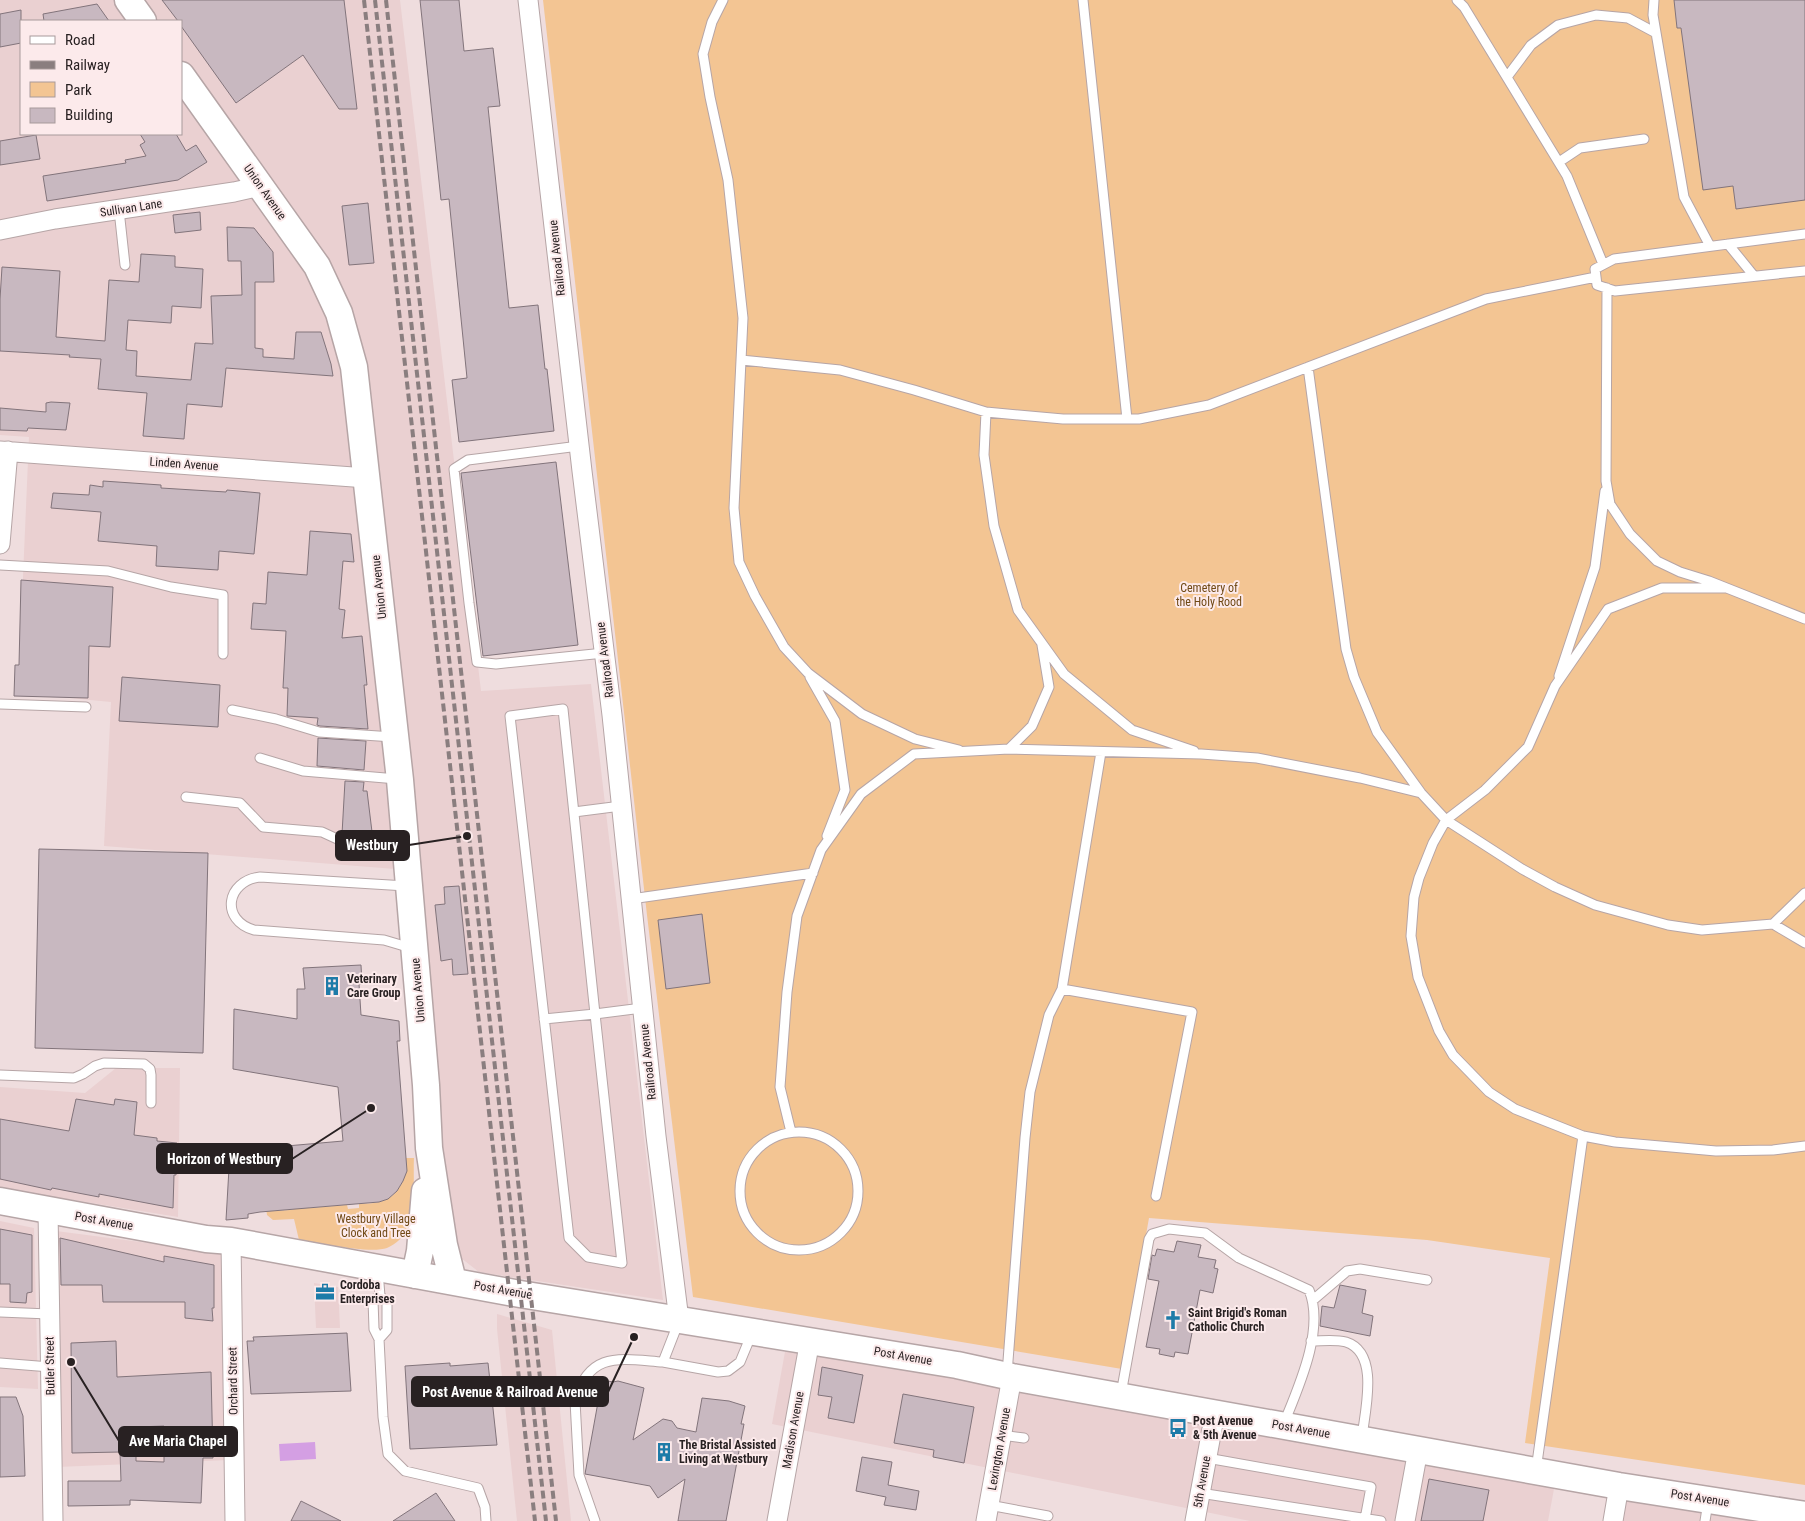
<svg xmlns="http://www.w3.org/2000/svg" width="1805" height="1521" viewBox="0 0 1805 1521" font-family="'Roboto Condensed',sans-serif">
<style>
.built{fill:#ead0d1;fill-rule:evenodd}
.green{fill:#f3c593}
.water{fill:#d49fe3}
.building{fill:#c8b8c0;stroke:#82747b;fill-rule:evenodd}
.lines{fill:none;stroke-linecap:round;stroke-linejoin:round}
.service-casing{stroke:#b6a5a6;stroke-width:11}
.minor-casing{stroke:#b6a5a6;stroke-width:21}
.secondary-casing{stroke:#b6a5a6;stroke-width:29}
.service{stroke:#fff;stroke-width:9}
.minor{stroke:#fff;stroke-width:19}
.secondary{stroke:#fff;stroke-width:26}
.rail{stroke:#8a7e7f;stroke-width:4;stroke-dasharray:8 4;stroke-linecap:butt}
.labels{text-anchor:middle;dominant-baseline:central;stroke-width:4;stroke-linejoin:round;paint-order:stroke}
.street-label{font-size:12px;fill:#282122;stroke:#fceaeb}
.park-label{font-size:12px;fill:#704915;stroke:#fceaeb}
.poi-label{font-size:12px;font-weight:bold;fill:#282122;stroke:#fceaeb;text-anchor:start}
.leader{fill:none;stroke:#282122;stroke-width:2}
.callout-dot{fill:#282122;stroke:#fceaeb;stroke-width:2}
.callout{fill:#282122;stroke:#282122;stroke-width:2}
.callout-label{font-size:14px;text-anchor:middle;font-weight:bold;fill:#fff}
</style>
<rect width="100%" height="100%" fill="#efddde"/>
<!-- built -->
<path class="built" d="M0,0H400L481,691L591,684L663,1300L479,1272L461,1258L447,1217L420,871L104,846L111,702L18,693L29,437L0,435ZM21,21H181V134H21Z
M116,1068H180L178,1217L0,1188V1087L85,1093Z
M0,1221L34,1228L38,1389L0,1387Z
M56,1231L225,1253L229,1460L57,1467Z
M314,1283L338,1287L340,1328H316Z
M497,1314L552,1330L571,1521H517L497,1329Z
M788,1335L1557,1473L1548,1521H1250L772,1424Z
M1622,1481L1805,1521H1614Z"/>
<!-- green -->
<path class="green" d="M543,0H1805V1485L1525,1443L1550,1258L1427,1240L1149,1218L1122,1369L693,1297L647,915Z
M406,1158H414C413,1175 416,1212 409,1227C406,1235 396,1244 387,1248C370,1254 319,1243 299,1240L294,1219L273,1220L267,1215L266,1208L270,1211L291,1210L308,1204L309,1208L347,1205L348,1209L359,1208V1204C365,1203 373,1204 379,1202C400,1197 407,1177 406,1158Z"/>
<!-- water -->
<path class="water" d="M315,1442L316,1459L280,1461L279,1444Z"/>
<!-- building -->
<path class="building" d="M162,0H344L357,109H339L303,55L236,103L181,26V21H178Z
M420,0H459L464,51L493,48L500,106L488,107L509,308L538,305L545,369H547L554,431L459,442L452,380L467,378L449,199L441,200Z
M1674,0H1805V200L1736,209L1733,186L1703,190L1681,28H1677Z
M97,4L109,21H44L43,14Z
M21,10V43L0,47V14Z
M140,134H176L186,151L196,145L207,162L178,180L47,201L43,176L126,163L125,160L146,156L140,145L145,142Z
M36,135L40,159L0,165V141Z
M368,203L374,263L349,265L342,206Z
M200,212L201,230L175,233L173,215Z
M227,227L254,228L273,252L274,282H255V348L263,349V357L294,359L296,332H321L331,364L333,376L226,368L222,407L187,404L184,439L143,436L147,393L98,389L101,359L69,357L70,355L0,351V299L2,267L60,271L56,337L105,341L109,280L139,282L141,254L175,256V267L203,269L201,308L172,306L171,323L128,320L126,350L137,351L136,376L191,380L195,343L213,344L211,296L242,295L241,261H228Z
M51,402L70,403L66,430L28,428L27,431L0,430V408L46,412V403Z
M556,462L578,645L483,656L461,473Z
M103,481L161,485V488L226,492L227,490L260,493L254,554L219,551L218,570L156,566L157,546L98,541L101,512L51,508L53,493L89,495L90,485L103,487Z
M310,531L351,534L354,562L343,561L339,609L345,610L342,638L362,636L367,685H364L368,729L320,726L317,725L318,718L287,716L288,688H283L286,631L251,629L253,603L266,604L268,572L307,575Z
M21,580L113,587L110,647L89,646L88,698L14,696L15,665H19Z
M122,677L220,685L218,727L119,721Z
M318,738L366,741L364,770L317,766Z
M345,781L364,782L363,791H367L373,840L350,838L342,834Z
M39,849L208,853L203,1053L35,1048Z
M459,886L468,974L453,975L452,959L441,961L435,905L445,904L444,887Z
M702,914L710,983L666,989L658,920Z
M361,965L362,984H359L361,1015L399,1021L400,1041H397L407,1171L403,1181L397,1191L388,1199L379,1202L260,1212L248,1214V1218L226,1220L230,1151L343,1141L338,1087L233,1069L234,1009L297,1019V989H305L303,968Z
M76,1099L114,1105L115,1099L137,1102L134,1135L157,1138V1141L177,1143L176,1175H174L173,1208L99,1194V1197L52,1188L51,1190L0,1179V1119L69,1131Z
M0,1229L32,1235V1292L27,1293L26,1303L10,1302V1284H0Z
M60,1238L164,1262V1256L214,1265V1308H212L213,1321L185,1318V1302H103L102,1285H61Z
M1177,1241L1201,1245L1198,1257L1216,1260L1214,1268L1218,1269L1213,1293L1200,1290L1188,1354L1175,1352L1174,1357L1159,1354L1160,1349L1146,1347L1159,1281L1148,1279L1152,1255L1155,1256L1157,1249L1174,1252Z
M1340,1285L1366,1290L1362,1313L1373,1316L1370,1336L1320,1326L1322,1306L1334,1308Z
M347,1333L351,1391L251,1394L247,1341H254L253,1337Z
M116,1341L117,1377L211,1372L213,1458H203L201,1503L130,1500V1505L68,1506V1481H121L120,1452L72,1453L71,1343ZM164,1426V1462L136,1461V1427Z
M450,1363V1366L488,1363L497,1445L410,1449L405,1366Z
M822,1367L863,1375L854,1423L828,1418L832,1397L818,1395Z
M602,1380L613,1382L618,1381L644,1388L633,1440L663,1419L672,1421L677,1428L696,1432L702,1398L729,1401L745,1406L741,1424H744L726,1521H678L685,1479L658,1498L650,1486L585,1474Z
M903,1394L974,1407L964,1463L933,1457L934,1450L894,1443Z
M0,1397H16L23,1416L25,1476L0,1477Z
M862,1457L892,1462L888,1485L919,1491L916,1510L884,1505L886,1497L856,1491Z
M1429,1479L1489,1490L1483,1521H1421Z
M436,1493L455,1521H393Z
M301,1501L341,1521H291Z"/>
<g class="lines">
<!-- service casing -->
<g class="service-casing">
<path id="service" d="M723,0L712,22L703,54L710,97L728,180L743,318L734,508L739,562L755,596L784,647L808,673L862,714L915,739L959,750
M1083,0L1127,419
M1457,0L1464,7L1567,176L1603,264
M1654,0L1653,15L1684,197L1710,246
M1507,77L1531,45L1558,25L1596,15L1628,18L1656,33
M1559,162L1580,148L1644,139
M119,210L125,265
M1805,234L1614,259L1595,269L1597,285L1615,291L1805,271
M1728,244L1754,276
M1607,288L1606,481L1610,504L1630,534L1657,561L1680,572L1709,581L1805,619
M741,360L840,370L914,390L986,412L1063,419H1139L1209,405L1486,299L1596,277
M1308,367L1346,649L1354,677L1377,732L1421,793L1446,820L1522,869L1555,887L1595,905L1668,925L1702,930L1773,924L1805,943
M986,412L984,455L994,526L1018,610L1064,674L1132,730L1194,751
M579,446L468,460L454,469L469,603L477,662L496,664L604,653
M0,565L108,571L171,587L223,595V654
M1725,588H1662L1608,609L1555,686L1528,747L1485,790L1446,820L1433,843L1419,878L1414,897L1411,936L1418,977L1439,1031L1453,1055L1489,1092L1515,1109L1583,1136L1615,1142L1716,1151L1773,1150L1805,1146
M1559,676L1595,567L1605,491
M810,677L835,721L845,790L827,836
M0,704L86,707
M232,710L276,719L319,732L393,737
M1009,749L1032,726L1049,687L1042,645
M260,758L303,771L397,779
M186,797L240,803L263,827L322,832L361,850L403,848
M574,812L621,806
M406,886L260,877C226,881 220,920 254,930L384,940L411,948
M631,899L813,873
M1773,924L1805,893
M1062,989L1192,1012L1156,1196
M544,1019L595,1014L563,709L510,716L569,1238L588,1257L622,1263L595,1014L642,1008
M0,1075L74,1078L83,1074L95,1066L104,1063L144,1064L150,1069L151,1075V1103
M791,1132L780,1087L787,992L797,916L821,850L861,794L914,754L1009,749L1201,754L1257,758L1360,778L1421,793
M740 1191a59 59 0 1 1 118 0a59 59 0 1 1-118 0Z
M378,1271L380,1296L387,1302V1330L379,1339
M380,1296L373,1300L374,1329L379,1339L383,1417L388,1454L405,1471L478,1488L485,1507L486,1521
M1313,1300L1347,1271L1360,1269L1427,1280
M0,1312L49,1314
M1311,1341C1322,1341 1335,1339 1346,1342C1380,1353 1365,1410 1362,1437
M663,1362L718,1372L728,1371L740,1362L752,1333
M0,1363L50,1367
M1007,1374L1025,1138L1030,1092L1049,1015L1062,989L1101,752
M1121,1394L1149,1239L1152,1234L1169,1229L1205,1233L1239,1258L1309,1290C1325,1329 1299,1386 1284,1423
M1001,1435L1024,1438
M1207,1458L1371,1487L1365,1519
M1536,1470L1583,1136
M1200,1493L1381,1521
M989,1505L1048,1516
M595,1521L579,1475L575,1401C589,1350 621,1359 663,1362L679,1321
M1705,1521L1708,1502"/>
</g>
<!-- minor casing -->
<g class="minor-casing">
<path id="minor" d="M528,0L582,471L612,715L656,1136L679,1320
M0,230L55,219L234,192L261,186
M0,451L367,478
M0,544L8,451
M48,1210L53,1521
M231,1241L235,1521
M777,1521L810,1340
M986,1521L1012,1377
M1195,1521L1215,1413
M1405,1521L1418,1450
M1613,1521L1619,1486"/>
</g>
<!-- secondary casing -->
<g class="secondary-casing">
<path id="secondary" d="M128,0L143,21
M181,75L317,266L339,313L354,367L400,780L426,1085L429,1148L444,1245L453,1281
M0,1201L206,1239L231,1241L520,1294L957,1365L1012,1377L1619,1486L1805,1515
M415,1275L420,1251L425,1191"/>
</g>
<!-- service -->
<use href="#service" class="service"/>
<!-- minor -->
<use href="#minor" class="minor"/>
<!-- secondary -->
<use href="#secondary" class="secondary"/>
<!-- rail -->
<path class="rail" d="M364,0L535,1521
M375,0L546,1521
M386,0L556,1521"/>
</g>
<!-- icons -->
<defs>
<g id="building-bare" transform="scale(1.5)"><path d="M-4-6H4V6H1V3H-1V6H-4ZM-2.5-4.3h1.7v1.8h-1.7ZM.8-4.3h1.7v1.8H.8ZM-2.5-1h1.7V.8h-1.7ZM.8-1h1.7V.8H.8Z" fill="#1e7ba8" stroke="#fceaeb" stroke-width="2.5" paint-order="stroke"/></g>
<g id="office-bare" transform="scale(1.5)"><path d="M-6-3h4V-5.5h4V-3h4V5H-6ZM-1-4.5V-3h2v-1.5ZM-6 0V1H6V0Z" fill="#1e7ba8" stroke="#fceaeb" stroke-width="2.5" paint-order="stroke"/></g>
<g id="church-bare" transform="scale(1.5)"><path d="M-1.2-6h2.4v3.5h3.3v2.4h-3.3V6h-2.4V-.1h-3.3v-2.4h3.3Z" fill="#1e7ba8" stroke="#fceaeb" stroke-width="2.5" paint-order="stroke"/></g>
<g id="bus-bare" transform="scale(1.5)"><path d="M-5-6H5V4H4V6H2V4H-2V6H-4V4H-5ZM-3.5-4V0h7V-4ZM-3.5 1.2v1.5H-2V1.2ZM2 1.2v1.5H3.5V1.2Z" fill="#1e7ba8" stroke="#fceaeb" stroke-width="2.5" paint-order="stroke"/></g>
</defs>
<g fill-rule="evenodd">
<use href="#building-bare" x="332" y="986"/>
<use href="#office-bare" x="325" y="1292"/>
<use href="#church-bare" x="1173" y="1320"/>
<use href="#bus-bare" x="1178" y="1428"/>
<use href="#building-bare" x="664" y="1452"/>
</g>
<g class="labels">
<!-- street labels -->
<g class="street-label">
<text transform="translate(265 192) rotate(55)">Union Avenue</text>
<text transform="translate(131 208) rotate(-9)">Sullivan Lane</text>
<text transform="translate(557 258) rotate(-96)">Railroad Avenue</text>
<text transform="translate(184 464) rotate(4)">Linden Avenue</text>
<text transform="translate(379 587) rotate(-96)">Union Avenue</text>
<text transform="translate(605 660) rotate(-97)">Railroad Avenue</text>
<text transform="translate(418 990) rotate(-95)">Union Avenue</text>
<text transform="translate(648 1062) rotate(-96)">Railroad Avenue</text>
<text transform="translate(104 1221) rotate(10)">Post Avenue</text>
<text transform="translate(503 1290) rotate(10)">Post Avenue</text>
<text transform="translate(903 1356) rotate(10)">Post Avenue</text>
<text transform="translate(50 1366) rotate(-91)">Butler Street</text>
<text transform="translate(233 1381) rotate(-91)">Orchard Street</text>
<text transform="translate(1301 1429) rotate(10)">Post Avenue</text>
<text transform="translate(793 1430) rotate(-80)">Madison Avenue</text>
<text transform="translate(999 1449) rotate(-80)">Lexington Avenue</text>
<text transform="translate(1202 1482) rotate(-80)">5th Avenue</text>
<text transform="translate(1700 1498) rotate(9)">Post Avenue</text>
</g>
<!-- park labels -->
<g class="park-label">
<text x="1209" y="588">Cemetery of<tspan x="1209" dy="14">the Holy Rood</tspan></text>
<text x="376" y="1219">Westbury Village<tspan x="376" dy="14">Clock and Tree</tspan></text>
</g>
<!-- poi labels -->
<g class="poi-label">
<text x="347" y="979">Veterinary<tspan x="347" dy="14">Care Group</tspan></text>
<text x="340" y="1285">Cordoba<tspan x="340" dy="14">Enterprises</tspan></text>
<text x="1188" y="1313">Saint Brigid's Roman<tspan x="1188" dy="14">Catholic Church</tspan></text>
<text x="1193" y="1421">Post Avenue<tspan x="1193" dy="14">&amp; 5th Avenue</tspan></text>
<text x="679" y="1445">The Bristal Assisted<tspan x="679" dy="14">Living at Westbury</tspan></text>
</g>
</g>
<!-- callouts -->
<path class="leader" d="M467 836L409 845M371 1108L292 1159M634 1337L608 1392M71 1362L119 1441"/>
<g class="callout-dot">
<circle cx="467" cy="836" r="5"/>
<circle cx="371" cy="1108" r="5"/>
<circle cx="634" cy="1337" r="5"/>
<circle cx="71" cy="1362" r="5"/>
</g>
<g class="callout">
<rect x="336" y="831" width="73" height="29" rx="5"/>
<rect x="157" y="1144" width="135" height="29" rx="5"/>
<rect x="412" y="1377" width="196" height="29" rx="5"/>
<rect x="119" y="1427" width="118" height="29" rx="5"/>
</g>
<g class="callout-label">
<text x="372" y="850">Westbury</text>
<text x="224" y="1164">Horizon of Westbury</text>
<text x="510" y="1397">Post Avenue &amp; Railroad Avenue</text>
<text x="178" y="1446">Ave Maria Chapel</text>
</g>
<!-- legend -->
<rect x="20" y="20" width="162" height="115" fill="#fceaeb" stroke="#a79a9b"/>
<rect x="30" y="36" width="25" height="8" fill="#ffffff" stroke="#a79a9b"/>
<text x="65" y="45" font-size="15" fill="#282122">Road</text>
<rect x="30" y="61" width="25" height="8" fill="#8a7e7f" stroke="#a79a9b"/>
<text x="65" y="70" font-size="15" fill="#282122">Railway</text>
<rect x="30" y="82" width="25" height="15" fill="#f3c593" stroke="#a79a9b"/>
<text x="65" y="95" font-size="15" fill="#282122">Park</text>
<rect x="30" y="108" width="25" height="15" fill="#c8b8c0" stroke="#a79a9b"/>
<text x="65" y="120" font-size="15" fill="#282122">Building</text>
</svg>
